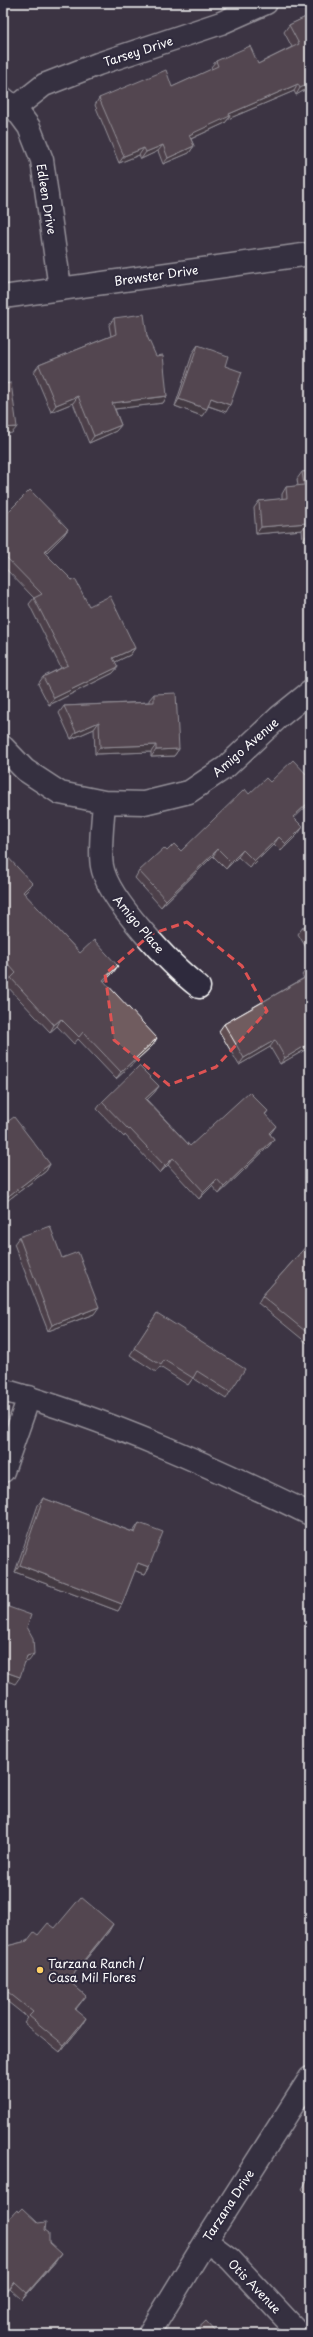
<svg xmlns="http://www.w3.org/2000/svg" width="313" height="2337" viewBox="0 0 313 2337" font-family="'Playpen Sans',sans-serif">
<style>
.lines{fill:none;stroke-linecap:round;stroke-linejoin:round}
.minor-casing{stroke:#fff;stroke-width:25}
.secondary-casing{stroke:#fff;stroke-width:25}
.minor{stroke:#2f2a3d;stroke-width:22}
.secondary{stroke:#2f2a3d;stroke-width:22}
.wall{fill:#604e51;stroke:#fff}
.shaded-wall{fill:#4e4042;stroke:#fff}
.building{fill:#705b5e;stroke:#fff}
.marked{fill:none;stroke:#de5353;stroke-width:3;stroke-dasharray:8 5;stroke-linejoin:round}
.poi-dot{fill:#ffd166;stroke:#2f2a3d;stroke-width:1.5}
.labels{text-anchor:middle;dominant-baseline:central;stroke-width:4;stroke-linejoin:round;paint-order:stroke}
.street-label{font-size:12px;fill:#fff;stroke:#2f2a3d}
.poi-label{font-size:12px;fill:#fff;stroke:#2f2a3d;text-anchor:start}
</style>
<rect width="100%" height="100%" fill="#3c3444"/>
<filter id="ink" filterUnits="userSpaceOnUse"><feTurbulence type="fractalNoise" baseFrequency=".025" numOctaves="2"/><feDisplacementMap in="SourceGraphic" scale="8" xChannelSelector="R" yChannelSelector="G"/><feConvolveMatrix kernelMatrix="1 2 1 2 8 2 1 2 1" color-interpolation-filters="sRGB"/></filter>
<g filter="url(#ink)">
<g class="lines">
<!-- minor casing -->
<g class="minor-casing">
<path id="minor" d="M3,98L15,108L29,127L42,160L60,288
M15,108L44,85L98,64L221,23L266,3
M3,297L310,254
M3,747L25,770L60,793L104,802L144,803L189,792L226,767L279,717L310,692
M104,802C103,820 99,850 102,866C107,899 172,966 199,987
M3,1471L29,1397
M206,2241L230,2259L300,2334
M149,2334L206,2241L310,2078"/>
</g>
<!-- secondary casing -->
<g class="secondary-casing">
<path id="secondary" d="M3,1390C110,1420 211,1466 310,1514"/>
</g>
<!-- minor -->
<use href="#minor" class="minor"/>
<!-- secondary -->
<use href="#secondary" class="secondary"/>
</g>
<!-- wall -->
<path class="wall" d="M310,15V87L296,95L294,91L228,119L225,123L191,139L194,146L189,153L163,164L158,151L141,159L139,155L119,163L95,105L99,98L172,87L212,69L211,67L216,61L258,64L292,47L284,32L289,25Z
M114,318L147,336L167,396L163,403L115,409L121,425L116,431L89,443L73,403L51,412L34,372L39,365L111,336L109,325Z
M198,345L225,366L226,412L208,406L202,416L175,406L193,352Z
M310,471V540H303L302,530L256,534L254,508L259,501L282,499V494L286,487L298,486L297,479L302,472Z
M3,515L4,516L68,529L63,536L45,554L89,606L135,648L130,655L115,662L118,667L113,673L49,705L38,684L43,677L61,668L29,604L34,598L3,566Z
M154,694L179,749L174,756L151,757V752L95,754L94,729L71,739L59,713L64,706L149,702V700Z
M249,794L294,818L298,834L281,851L274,844L250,868L238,857L226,869L213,856L161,907L135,878L139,871L167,851H181Z
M3,852L28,890L24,894L80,953L113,973L104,982L153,1045L116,1079L78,1039L74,1044L57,1026L50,1032L6,985L10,978L3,970Z
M310,923V954L298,934L303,927Z
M310,967V1047L280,1064L270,1047L239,1065L219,1031L224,1024L304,978L302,975L307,968Z
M159,1086L154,1093L147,1100L190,1146L268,1111L265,1115L271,1133L270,1134L274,1139L269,1146L219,1194L212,1186L199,1199L168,1165L160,1173L125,1135L124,1137L97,1109L102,1102Z
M3,1125L50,1164L46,1171L3,1204Z
M19,1237L62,1258L94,1314L48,1331L14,1244Z
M310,1242V1340L307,1343L258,1303L262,1296Z
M157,1313L230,1392L226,1399L193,1378L188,1385L160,1367L156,1372L130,1355Z
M43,1498L133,1532L139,1523L149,1567L145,1574L135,1570L122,1604L118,1611L15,1572L38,1505Z
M310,1660V1688L306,1667Z
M55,1928L109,1931L68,1981L86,1996L76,2009L82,2025L60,2052L24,2023L28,2018L3,1998V1947L27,1941L38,1935Z
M310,2178V2197L302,2189L306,2182Z
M45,2230L49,2243L56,2261L22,2300L10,2289Z"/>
<!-- shaded-wall -->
<path class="shaded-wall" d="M310,83V87L296,95L300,88Z
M298,84L294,91L228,119L225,123L184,142L189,135L229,114Z
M163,145L158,151L141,159L146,152Z
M194,146L189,153L163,164L168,158Z
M144,148L139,155L119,163L124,156Z
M78,396L73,403L51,412L56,405Z
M167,396L163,403L107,410L112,403Z
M211,398L230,405L226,412L206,405Z
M179,399L207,409L202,416L175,406Z
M121,425L116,431L89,443L94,436Z
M17,427L12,433L3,435V428Z
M307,523L302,530L256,534L261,527Z
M68,529L63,536L40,559L44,552Z
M310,533V540H303L308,534Z
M135,648L130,655L109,665L113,658Z
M118,667L113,673L49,705L54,698Z
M99,722L94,729L71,739L76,732Z
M156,745L151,752L95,754L100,747Z
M179,749L174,756L151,757L156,750Z
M310,801V803L288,824L293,817Z
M303,827L298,834L281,851L286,844Z
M279,837L274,844L250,868L254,861Z
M218,849L213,856L161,907L166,900Z
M243,850L238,857L226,869L231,862Z
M32,883L28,890L18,899L23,892Z
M118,966L113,973L98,987L103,980Z
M61,1019L57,1026L50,1032L54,1025Z
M157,1038L153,1045L116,1079L121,1072Z
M275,1040L270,1047L239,1065L244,1058Z
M310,1043V1047L280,1064L285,1058Z
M159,1086L154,1093L141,1106L145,1099Z
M276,1126L271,1133L264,1140L269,1133Z
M274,1139L269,1146L219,1194L224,1187Z
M173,1158L168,1165L160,1173L165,1166Z
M50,1164L46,1171L3,1204L6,1198Z
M217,1179L212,1186L199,1199L204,1192Z
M99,1307L94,1314L48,1331L52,1325Z
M138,1563L149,1567L145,1574L133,1570Z
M20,1565L122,1604L118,1611L15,1572Z
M34,1654L29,1661L22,1663L27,1656Z
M3,1671L20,1677L15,1684L3,1679Z
M113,1924L109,1931L63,1987L68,1980Z
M86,2018L82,2025L60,2052L64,2045Z
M61,2254L56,2261L22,2300L27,2293Z
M15,2282L10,2289L3,2297V2296Z"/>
<!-- building -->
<path class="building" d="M310,15V83L300,88L298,84L229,114L230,116L189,135L194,146L168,158L163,145L146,152L144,148L124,156L99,98L166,70L172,87L218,66L216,61L250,46L258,64L299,44L289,25Z
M144,314L147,336L156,356L163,355L167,396L112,403L121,425L94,436L78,396L56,405L39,365L116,334L114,318Z
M198,345L228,356L225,366L242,372L230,405L211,398L207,409L179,399Z
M11,383L17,427L3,428V384Z
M310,471V533L308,534L307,523L261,527L259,501L287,498L286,487L304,485L302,472Z
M30,490L68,529L44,552L72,580L75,579L89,606L110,596L135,648L113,658L118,667L54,698L43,677L68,665L34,598L42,594L3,554V515L4,516Z
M176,693L179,749L156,750V745L100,747L99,722L76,732L64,706L154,702V694Z
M293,760L310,778V801L293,817L303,827L286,844L279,837L254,861L243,850L231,862L218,849L166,900L139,871L164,848L167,851L174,844L181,851L245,789L249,794L266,778L270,782Z
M3,852L32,883L23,892L80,953L94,940L118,966L103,980L157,1038L121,1072L83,1032L79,1037L61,1019L54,1025L11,978L16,973L3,958V936L9,931L3,924Z
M310,923V939L303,927Z
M310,967V974L307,968Z
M310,975V1043L285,1058L275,1040L244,1058L224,1024Z
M139,1066L159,1086L145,1099L190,1146L249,1092L268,1111L265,1114L276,1126L269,1133L274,1139L224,1187L217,1179L204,1192L173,1158L165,1166L130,1129L129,1130L102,1102Z
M14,1117L50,1164L6,1198L3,1194V1125Z
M50,1226L62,1258L78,1252L99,1307L52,1325L19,1237Z
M310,1242V1335L262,1296Z
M157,1313L245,1369L230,1392L197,1371L193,1378L164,1360L161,1365L134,1348Z
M43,1498L135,1533L139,1523L163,1532L149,1567L138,1563L122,1604L20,1565Z
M3,1605L31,1615L27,1627L33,1638L34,1654L27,1656L20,1677L3,1671Z
M81,1897L113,1924L68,1980L86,1996L75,2009L86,2018L64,2045L29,2016L33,2012L3,1988V1947L27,1941L34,1932L38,1935L48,1923L55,1928Z
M310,2178V2186L306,2182Z
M22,2208L38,2223L46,2222L45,2230L49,2233V2243L61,2254L27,2293L15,2282L3,2296V2225L17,2210L18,2212Z
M206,2321L218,2334H192Z"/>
</g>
<!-- marked area -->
<path d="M0 0H313V2337H0ZM187,922L242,966L267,1011L216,1067L169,1085L114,1040L105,974L151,934Z" fill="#3c3444" fill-opacity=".55" fill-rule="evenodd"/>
<path class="marked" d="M187,922L242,966L267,1011L216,1067L169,1085L114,1040L105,974L151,934Z"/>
<!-- markers -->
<circle class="poi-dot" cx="40" cy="1970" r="4"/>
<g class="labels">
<!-- street labels -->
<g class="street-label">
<text transform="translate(138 51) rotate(-18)">Tarsey Drive</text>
<text transform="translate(47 199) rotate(81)">Edleen Drive</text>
<text transform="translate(156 275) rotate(-8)">Brewster Drive</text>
<text transform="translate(245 747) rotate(-41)">Amigo Avenue</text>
<text transform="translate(139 924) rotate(50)">Amigo Place</text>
<text transform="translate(228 2205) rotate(-57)">Tarzana Drive</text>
<text transform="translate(255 2286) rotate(46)">Otis Avenue</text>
</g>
<!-- poi labels -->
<g class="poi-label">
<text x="48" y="1963">Tarzana Ranch /<tspan x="48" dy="14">Casa Mil Flores</tspan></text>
</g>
</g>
<!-- margin -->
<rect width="313" height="2337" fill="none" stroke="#2f2a3d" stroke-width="16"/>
<rect x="8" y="8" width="297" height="2321" fill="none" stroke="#fff" stroke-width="1.5" filter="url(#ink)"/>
</svg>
